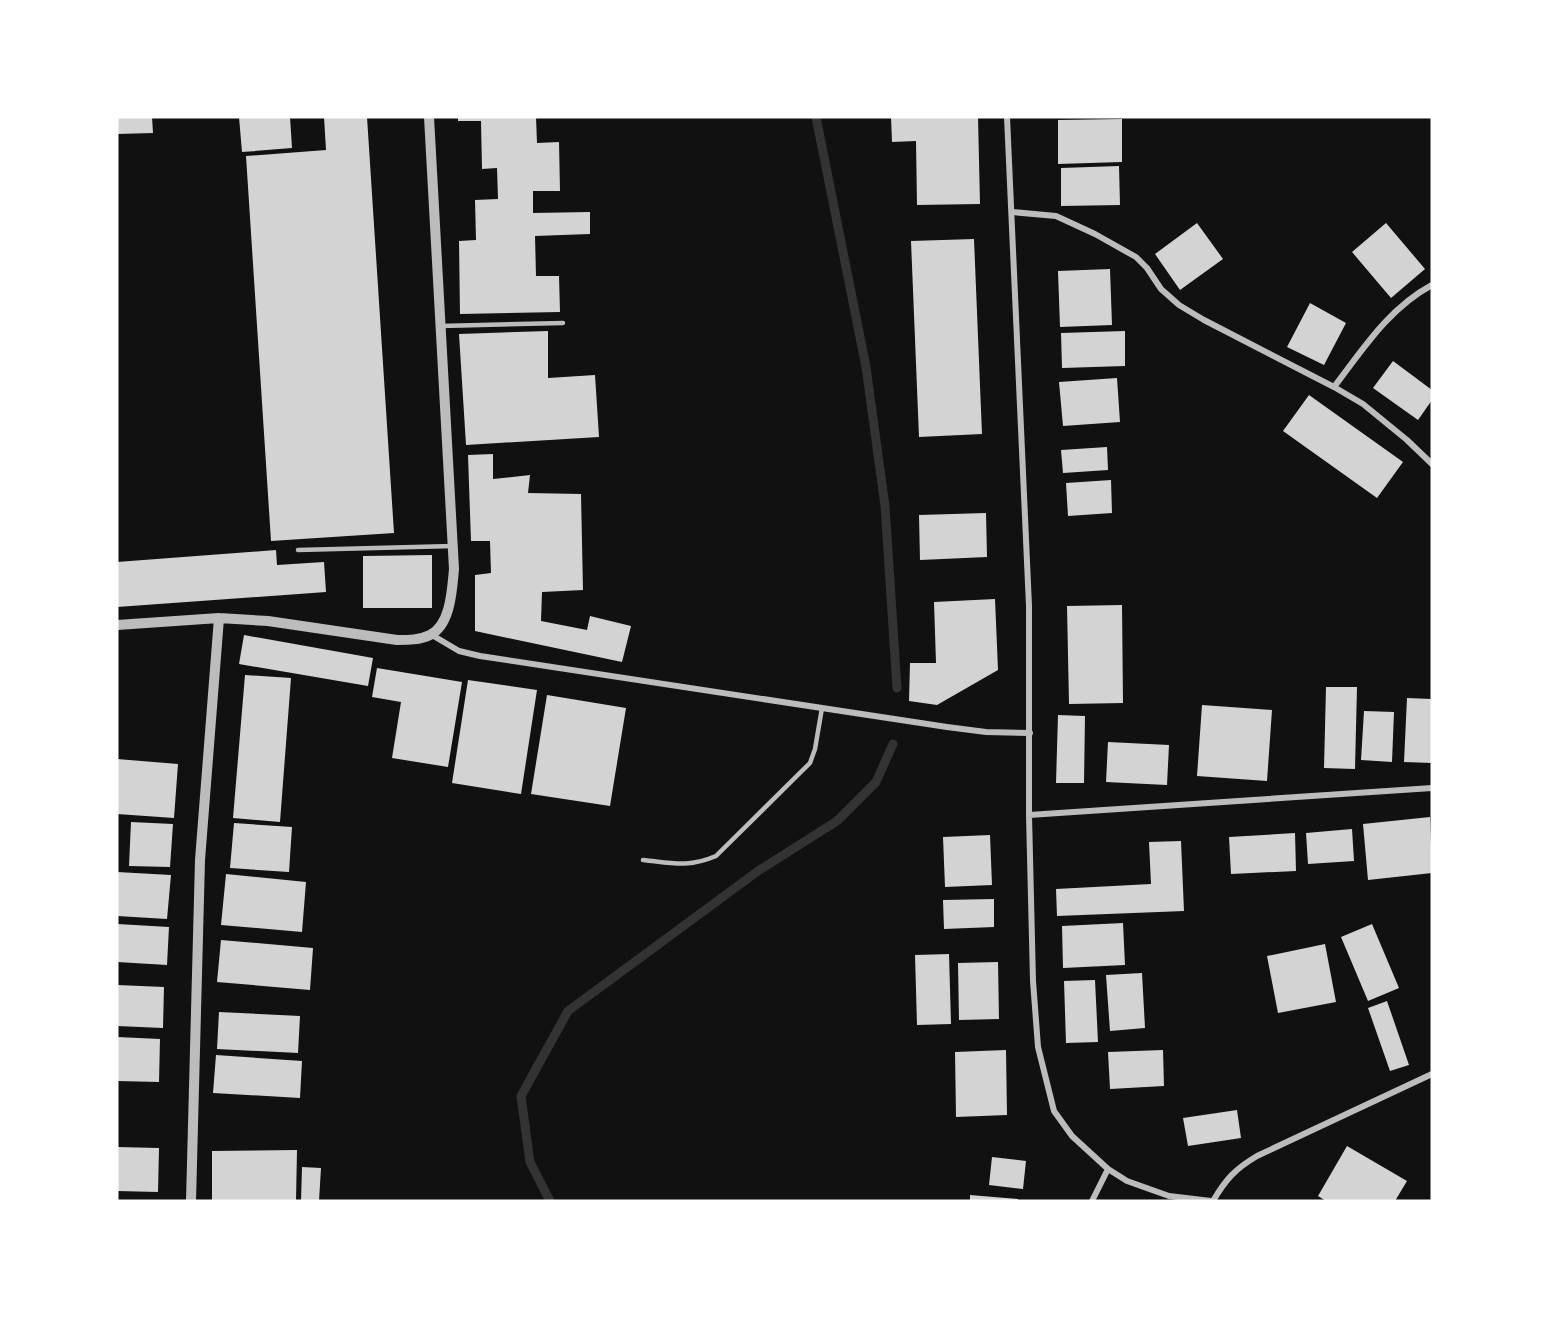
<svg xmlns="http://www.w3.org/2000/svg" width="1549" height="1318" viewBox="0 0 1549 1318" font-family="'Public Sans',sans-serif">
<style>
.lines{fill:none;stroke-linecap:round;stroke-linejoin:round}
.stream{stroke:#333;stroke-width:9}
.building{fill:#d3d3d3}
.service{stroke:#bcbcbc;stroke-width:4.5}
.minor{stroke:#bcbcbc;stroke-width:6}
.tertiary{stroke:#bcbcbc;stroke-width:10}
</style>
<rect width="100%" height="100%" fill="#111"/>
<g class="lines">
<!-- stream -->
<path class="stream" d="M816,117L866,367L885,506L897,688
M550,1201L530,1162L521,1096L568,1011L758,871L837,821L876,782L893,744"/>
</g>
<!-- building -->
<path class="building" d="M117,117H152L153,133L117,134Z
M239,117H290L292,148L242,152Z
M324,117H367L394,533L271,541L246,156L326,150Z
M458,117H536L537,143L559,142L560,191H533V213L590,212V234L535,236L536,276H559L560,312L460,314L459,241L476,240L475,200L498,199L497,168L482,169L481,121H458Z
M891,117H978L980,204L917,205L916,141L892,142Z
M1122,119V162L1058,164V120Z
M1119,166L1120,205L1061,206V168Z
M1197,223L1223,259L1180,290L1155,254Z
M1386,223L1425,269L1391,298L1352,252Z
M974,239L982,434L919,437L911,241Z
M1110,269L1112,325L1060,327L1058,271Z
M1310,303L1346,323L1324,365L1287,347Z
M548,331V378L595,375L599,437L466,445L459,334Z
M1125,331V366L1062,368L1061,333Z
M1393,361L1432,390V400L1418,420L1373,388Z
M1117,378L1120,422L1063,426L1059,382Z
M1309,395L1403,462L1377,498L1283,431Z
M1107,447L1108,470L1063,473L1061,450Z
M493,454V479L530,475L528,493L581,494L583,590L542,592L541,621L587,630L590,616L631,626L622,662L475,631V575L491,573L490,541H471L468,455Z
M1111,480L1112,513L1068,516L1066,483Z
M986,513L987,557L920,560L919,515Z
M276,550L277,565L324,562L326,592L117,607V562Z
M432,555V608H363V556Z
M995,599L998,670L937,705L909,701L910,663H936L934,602Z
M1122,605L1123,703L1069,704L1067,606Z
M244,635L373,658L368,686L239,664Z
M377,668L462,682L448,767L392,758L401,702L372,697Z
M245,675L291,678L280,822L233,818Z
M468,680L537,690L521,794L452,783Z
M1326,687H1357L1355,769L1324,768Z
M547,695L626,708L610,806L531,794Z
M1407,698L1432,699V763L1404,762Z
M1202,705L1272,710L1267,781L1197,776Z
M1364,711L1394,712L1392,762L1361,760Z
M1058,715L1085,716L1084,783H1056Z
M1108,742L1169,745L1167,785L1106,782Z
M117,759L178,764L174,818L117,814Z
M1430,817L1432,873L1368,880L1363,824Z
M131,822L173,824L170,867L129,866Z
M234,823L292,827L289,872L230,868Z
M1352,829L1354,861L1308,864L1306,833Z
M1295,833L1296,871L1231,874L1229,837Z
M990,835L992,885L945,887L943,837Z
M1181,841L1184,911L1057,916L1056,889L1151,884L1149,842Z
M117,872L171,875L167,919L117,916Z
M226,874L306,882L302,932L221,925Z
M994,899V927L944,929L943,900Z
M1123,923L1125,965L1063,968L1062,926Z
M117,924L169,927L167,965L117,962Z
M1372,924L1399,988L1368,1001L1341,937Z
M221,940L313,948L310,990L217,982Z
M1325,944L1336,1002L1278,1013L1267,956Z
M949,954L951,1024L917,1025L915,955Z
M998,962L999,1019L959,1020L958,963Z
M1142,973L1145,1028L1110,1031L1106,975Z
M1095,980L1098,1042L1066,1043L1064,981Z
M117,985L164,987L163,1028L117,1026Z
M1387,1001L1409,1065L1390,1071L1368,1008Z
M219,1012L300,1016L298,1053L217,1049Z
M117,1037L160,1039L159,1082L117,1081Z
M1006,1050L1007,1115L956,1117L955,1052Z
M1163,1050L1164,1086L1110,1089L1108,1052Z
M216,1055L302,1061L300,1098L213,1093Z
M1237,1110L1241,1138L1188,1146L1183,1118Z
M1347,1146L1407,1181L1395,1201H1326L1318,1196Z
M117,1147L159,1148L158,1192L117,1191Z
M297,1150L296,1201H212V1151Z
M992,1157L1026,1161L1023,1189L989,1185Z
M302,1167L321,1168L319,1201H301Z
M970,1195L1018,1199V1201H970Z"/>
<g class="lines">
<!-- service -->
<path class="service" d="M441,326L563,323
M298,550L453,546
M643,860C672,863 688,868 716,856L810,763L815,749L822,708"/>
<!-- minor -->
<path class="minor" d="M1007,117L1029,606V815L1033,981L1038,1047L1054,1111L1072,1136L1108,1169L1127,1181L1169,1196L1211,1201
M1012,212L1056,216L1095,234L1136,257L1147,268L1161,289L1179,305L1204,320L1334,387L1363,404L1407,440L1432,464
M1334,387C1363,349 1389,308 1432,285
M432,635L459,651L480,656L947,727L986,732L1030,733
M1029,815L1432,788
M1092,1201L1108,1169
M1213,1201C1226,1179 1235,1169 1257,1156L1432,1074"/>
<!-- tertiary -->
<path class="tertiary" d="M117,625L219,618L268,621L397,640C408,640 420,640 430,635C451,625 452,589 454,569L429,117
M191,1201L200,860L219,618"/>
</g>
<!-- border -->
<rect width="1549" height="1318" fill="none" stroke="#ffffff" stroke-width="237"/>
</svg>
